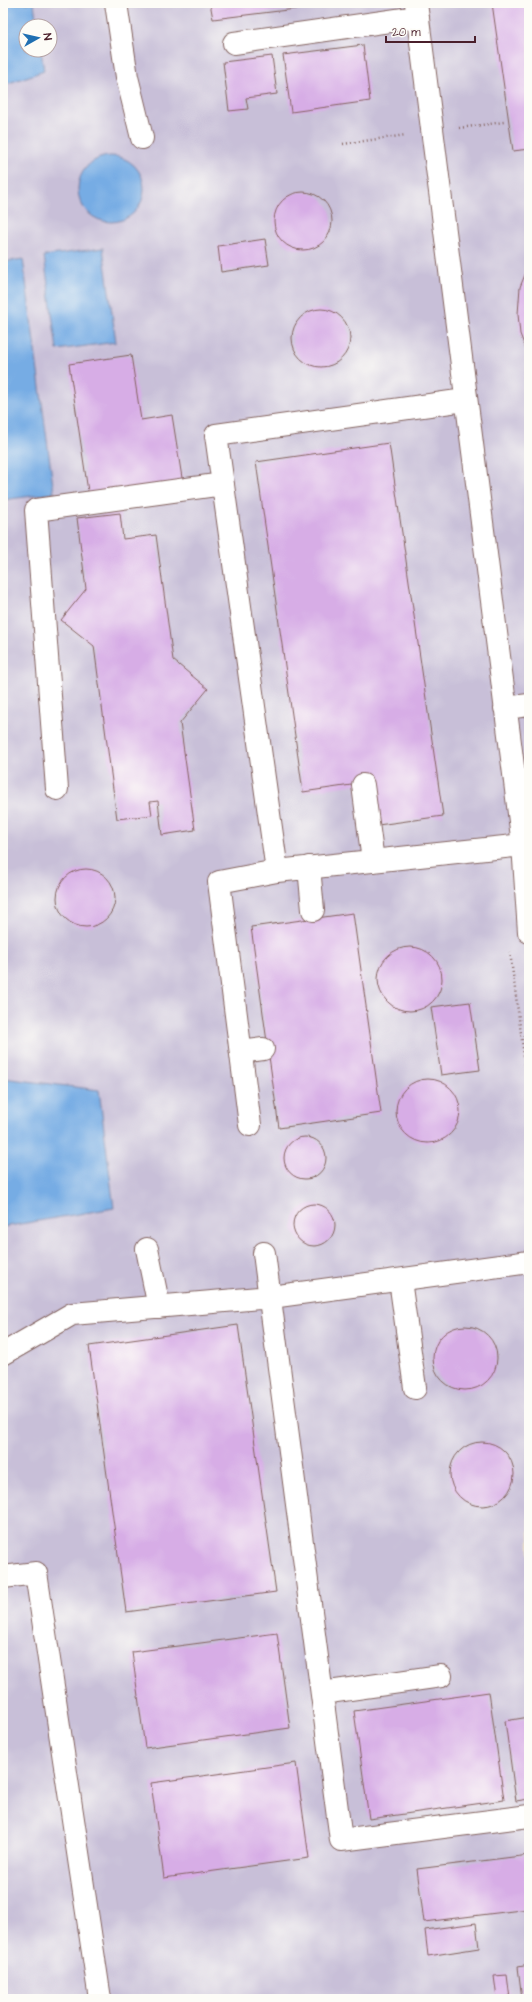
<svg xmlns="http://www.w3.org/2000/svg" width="532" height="2002" viewBox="0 0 532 2002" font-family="'Architects Daughter',sans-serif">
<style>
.industrial{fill:#c8bfd8}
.water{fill:#76ace4;stroke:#606688}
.building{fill:#d7ade6}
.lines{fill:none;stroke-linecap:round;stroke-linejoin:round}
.minor-casing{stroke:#83635f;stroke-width:24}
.path{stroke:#83635f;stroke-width:2.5;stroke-dasharray:1 3;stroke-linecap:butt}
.minor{stroke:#fff;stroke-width:22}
</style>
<rect width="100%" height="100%" fill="#fdfcf7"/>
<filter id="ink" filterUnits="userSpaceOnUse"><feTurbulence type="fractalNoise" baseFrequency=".025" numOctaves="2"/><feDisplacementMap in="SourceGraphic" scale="8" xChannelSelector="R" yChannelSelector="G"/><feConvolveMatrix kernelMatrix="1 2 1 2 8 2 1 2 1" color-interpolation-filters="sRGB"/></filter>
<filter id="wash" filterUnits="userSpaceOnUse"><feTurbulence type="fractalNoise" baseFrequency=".012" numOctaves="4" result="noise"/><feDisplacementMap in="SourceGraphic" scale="16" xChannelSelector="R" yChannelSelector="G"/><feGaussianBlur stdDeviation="0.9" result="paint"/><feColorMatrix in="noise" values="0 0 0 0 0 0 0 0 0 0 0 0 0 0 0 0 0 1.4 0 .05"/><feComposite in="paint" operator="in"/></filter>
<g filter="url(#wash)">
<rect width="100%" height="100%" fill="#eee1c0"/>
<!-- industrial -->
<path class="industrial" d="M34,3H529V1999H3V1227L113,1208L99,1090L3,1078V85L44,71L41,50H50V26H37Z"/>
<!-- water -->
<path class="water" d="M3,3H34L37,26H26V50H41L44,71L3,85Z
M78 189a33 33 0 1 1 66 0a33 33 0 1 1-66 0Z
M103,248L116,342L57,350L44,256Z
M23,259L54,493L3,500V262Z
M3,1078L99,1090L114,1208L3,1227Z"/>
<g id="blocks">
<!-- building -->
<path class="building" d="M210,3H303L304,8L213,19Z
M492,3H529V149L513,151Z
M363,45L370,101L291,112L283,55Z
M272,56L277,94L246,98L248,109L229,111L223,62Z
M274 221a29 29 0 1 1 58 0a29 29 0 1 1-58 0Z
M265,239L269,265L221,272L218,246Z
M529,265V357L520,334L518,314L520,287Z
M292 338a29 29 0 1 1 58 0a29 29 0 1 1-58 0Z
M131,355L141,420L172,415L183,484L89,498L69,364Z
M389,443L443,816L378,825L372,782L303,792L256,462Z
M120,513L123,539L156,535L173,660L208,689L180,723L195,830L162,835L158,801L150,802L152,815L117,819L94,646L61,620L86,589L77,518Z
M57 898a29 29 0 1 1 58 0a29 29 0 1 1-58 0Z
M353,913L381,1113L279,1128L251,927Z
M378 979a32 32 0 1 1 64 0a32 32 0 1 1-64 0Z
M470,1002L480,1070L441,1075L431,1007Z
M396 1111a32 32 0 1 1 64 0a32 32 0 1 1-64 0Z
M284 1158a21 21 0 1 1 42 0a21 21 0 1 1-42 0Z
M293 1225a21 21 0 1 1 42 0a21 21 0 1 1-42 0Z
M238,1325L276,1592L126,1612L89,1346Z
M433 1358a32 32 0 1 1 64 0a32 32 0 1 1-64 0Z
M450 1474a32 32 0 1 1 64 0a32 32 0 1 1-64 0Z
M277,1633L290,1728L145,1748L132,1652Z
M489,1692L504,1800L369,1819L354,1711Z
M529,1717V1799L516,1801L505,1721Z
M296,1763L309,1858L164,1878L151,1783Z
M529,1855V1909L424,1922L417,1869Z
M476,1923L479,1948L428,1956L425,1930Z
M529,1965V1999H522L518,1967Z
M507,1975L510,1999H497L494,1976Z"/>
</g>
</g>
<g filter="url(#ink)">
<use href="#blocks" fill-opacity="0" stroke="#83635f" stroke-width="1"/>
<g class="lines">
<!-- minor casing -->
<g class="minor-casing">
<path id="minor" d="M116,3L127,77L142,138
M416,3L523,845L529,932
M234,43L418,17
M505,708L529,705
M363,785L373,861
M57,789L36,510L223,484
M309,867L313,910
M277,871L216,435L465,400
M241,1052L263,1049
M250,1125L219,882L277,871L523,845
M147,1249L159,1307
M264,1253L341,1840L529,1816
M400,1280L415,1388
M3,1354L72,1314L271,1297L529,1262
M3,1577L36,1573L100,1999
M322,1693L441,1676"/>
</g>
<!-- path -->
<path class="path" d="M459,128L504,122
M343,144L406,135
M510,952L529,1093"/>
<!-- minor -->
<use href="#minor" class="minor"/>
</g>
</g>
<!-- margin -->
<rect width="532" height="2002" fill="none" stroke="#fdfcf7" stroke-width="16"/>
<!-- north arrow -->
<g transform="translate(38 38) rotate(82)"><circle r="19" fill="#fdfcf7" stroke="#b5a4a5"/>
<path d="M0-3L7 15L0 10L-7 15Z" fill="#1f6fb2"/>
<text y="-6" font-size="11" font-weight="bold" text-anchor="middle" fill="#4a1f2b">N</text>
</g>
<!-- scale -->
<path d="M386 36v6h89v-6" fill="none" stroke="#4a1f2b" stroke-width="2"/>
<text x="392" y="36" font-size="12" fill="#4a1f2b" stroke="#fdfcf7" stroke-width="3" paint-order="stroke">20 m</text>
</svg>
